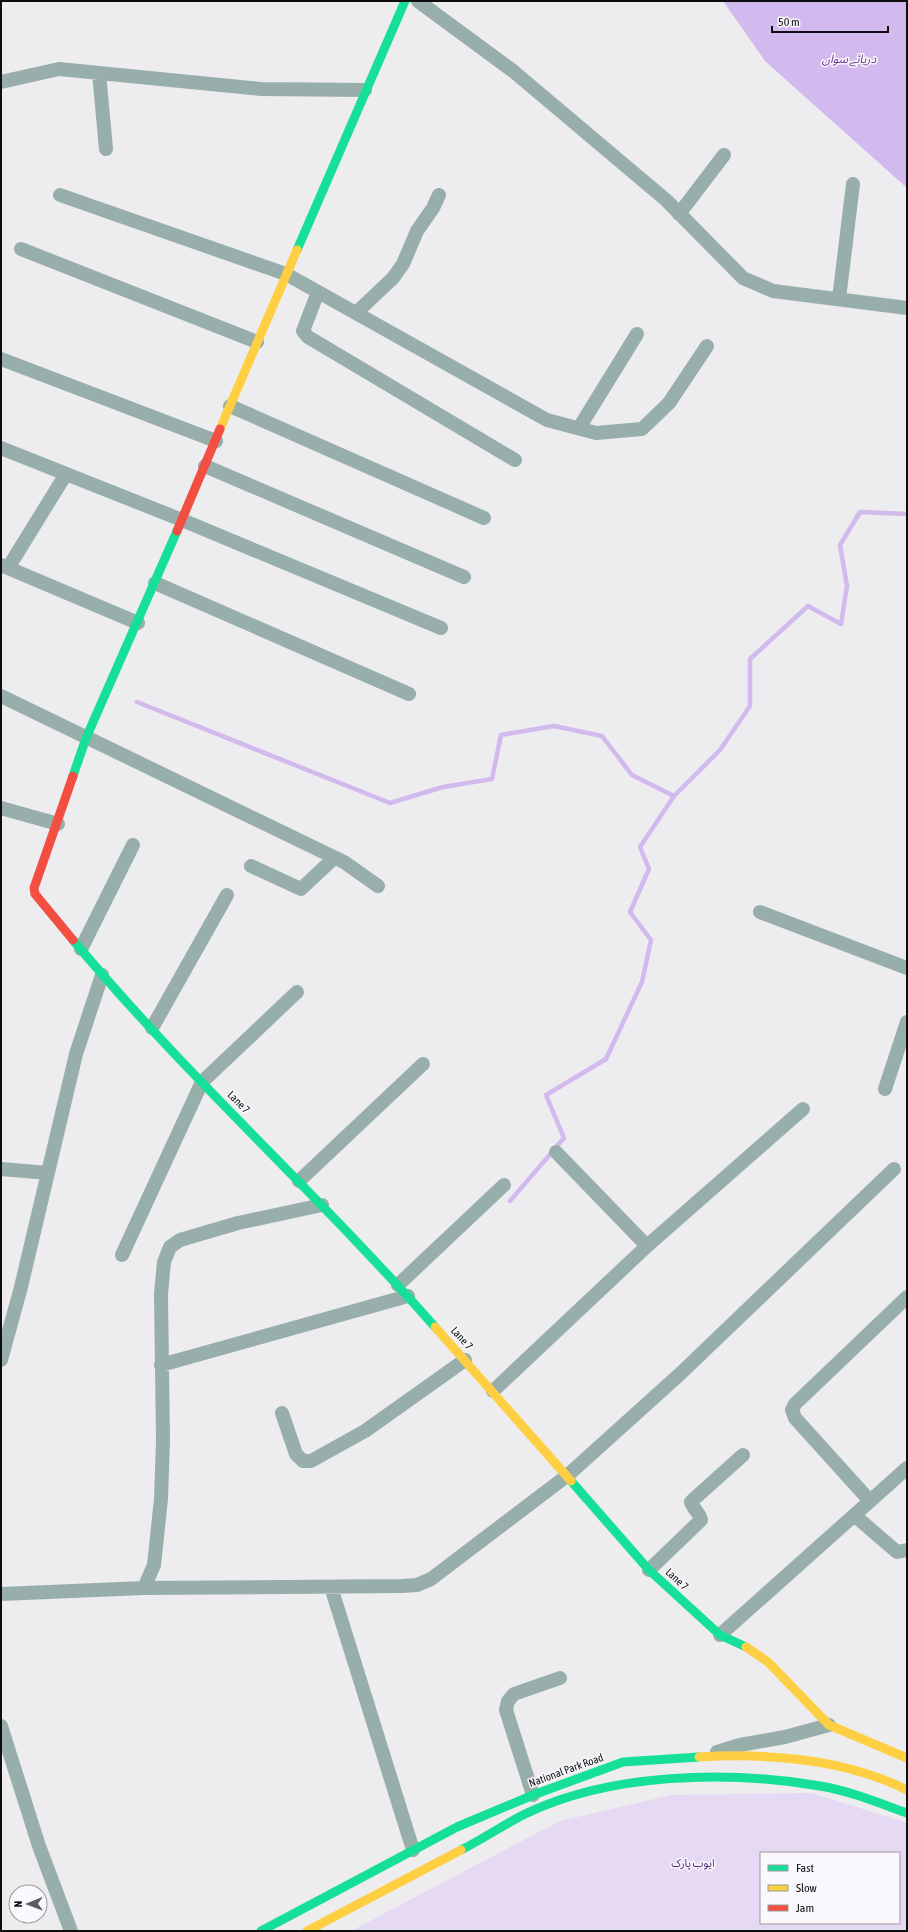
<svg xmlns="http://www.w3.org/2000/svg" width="908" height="1932" viewBox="0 0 908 1932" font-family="'Asap Condensed','Noto Sans Arabic',sans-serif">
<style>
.green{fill:#e5d9f3;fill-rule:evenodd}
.water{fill:#d2b9ee}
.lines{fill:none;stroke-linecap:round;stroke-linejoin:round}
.stream{stroke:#d2b9ee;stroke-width:4.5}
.street{stroke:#98aeaa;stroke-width:14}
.fast{stroke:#16e098;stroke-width:9}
.slow{stroke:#ffcf43;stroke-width:9}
.jam{stroke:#f24e42;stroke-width:9}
.labels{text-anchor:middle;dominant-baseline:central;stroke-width:3;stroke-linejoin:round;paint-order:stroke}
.street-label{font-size:11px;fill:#0e0e0f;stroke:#faf8fc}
.park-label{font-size:11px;fill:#52237a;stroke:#faf8fc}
.water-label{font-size:12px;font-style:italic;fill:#6a3c94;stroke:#faf8fc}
</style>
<rect width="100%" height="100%" fill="#edecee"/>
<!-- green -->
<path class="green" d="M812,1793L907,1823V1931H351L560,1821L672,1795ZM761,1853H899V1923H761Z"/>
<!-- water -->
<path class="water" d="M723,1H907V188L765,61Z"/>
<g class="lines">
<!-- stream -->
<path class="stream" d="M137,702L390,803L443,787L492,779L501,735L554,726L602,736L632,775L674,796L720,750L750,706V659L808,606L841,624L847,586L840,545L860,512L907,514
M510,1201L564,1138L546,1095L606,1059L642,982L651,940L630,912L649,869L640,847L674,796"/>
<!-- street -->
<path class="street" d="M418,1L513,71L666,200L743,278L773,291L907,308
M99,73L106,149
M1,82L59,69L261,89L365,90
M60,195L286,274L547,420L596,433L642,429L669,403L707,346
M679,214L724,155
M21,249L257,342
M318,292L303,331L308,337L515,460
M839,299L853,184
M356,313L393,278L403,264L417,231L433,208L439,195
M1,359L216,441
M230,406L484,518
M579,428L637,334
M1,448L182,520L441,628
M205,466L464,577
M1,565L138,623
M8,568L66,474
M155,583L409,694
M1,696L344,862L378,886
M1,808L58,824
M251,866L301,889L334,858
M760,912L907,968
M81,949L133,845
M152,1028L227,895
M885,1089L907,1022
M556,1152L647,1246
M1,1169L48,1173
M299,1181L423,1064
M122,1255L202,1082L297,992
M398,1285L504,1185
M1,1360L21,1287L76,1054L102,975
M161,1365L408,1296
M493,1391L647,1246L803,1109
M282,1413L296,1454L303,1461H311L365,1431L465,1360
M870,1501L795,1418L792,1410L795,1404L907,1297
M854,1515L897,1552L907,1550
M649,1570L701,1520C700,1513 693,1509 691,1502L694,1499L743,1455
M331,1587L413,1850
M144,1588L154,1565L161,1499L163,1440L161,1294L164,1262L170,1247L180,1240L238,1223L322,1205
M1,1594L144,1588L402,1586L417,1585L431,1579L568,1475L680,1374L894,1169
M720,1635L907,1468
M1,1726L39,1846L71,1931
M717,1752L740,1745L785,1737L829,1725
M533,1795L506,1710L508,1701L514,1694L560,1678"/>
<!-- fast -->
<path class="fast" d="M297,250L405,1
M73,776L86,738L177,531
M73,940C186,1076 318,1194 435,1327
M571,1481L649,1570L720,1635L746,1647
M461,1850C483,1839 503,1825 525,1814C611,1773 727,1770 820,1786C850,1791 879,1803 907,1813
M261,1931L457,1827L533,1795L623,1762L699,1757"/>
<!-- slow -->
<path class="slow" d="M220,429L297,250
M435,1327L571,1481
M746,1647L768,1662L829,1725L907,1758
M699,1757C768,1753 845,1759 907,1790
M307,1931L461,1850"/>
<!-- jam -->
<path class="jam" d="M177,531L220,429
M73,776L34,888L35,894L73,940"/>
</g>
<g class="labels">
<!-- street labels -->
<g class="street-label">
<text transform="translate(239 1102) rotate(45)">Lane 7</text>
<text transform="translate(462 1338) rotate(48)">Lane 7</text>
<text transform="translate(677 1579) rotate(43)">Lane 7</text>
<text transform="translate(566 1770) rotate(-20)">National Park Road</text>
</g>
<!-- park labels -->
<g class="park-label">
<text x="693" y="1863">ایوب پارک</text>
</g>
<!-- water labels -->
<g class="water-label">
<text x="849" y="59">دریائے سواں</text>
</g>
</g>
<!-- border -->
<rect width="908" height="1932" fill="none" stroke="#0e0e0f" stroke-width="4"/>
<!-- legend -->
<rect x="760" y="1852" width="140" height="72" fill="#faf8fc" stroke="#9c9a9d"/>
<rect x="768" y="1865" width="20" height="6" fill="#16e098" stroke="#9c9a9d"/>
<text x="796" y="1872" font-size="12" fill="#0e0e0f">Fast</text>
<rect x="768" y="1885" width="20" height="6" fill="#ffcf43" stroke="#9c9a9d"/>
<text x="796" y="1892" font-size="12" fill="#0e0e0f">Slow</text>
<rect x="768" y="1905" width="20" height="6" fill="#f24e42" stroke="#9c9a9d"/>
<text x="796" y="1912" font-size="12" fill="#0e0e0f">Jam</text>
<!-- north arrow -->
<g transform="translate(28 1904) rotate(269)"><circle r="19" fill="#faf8fc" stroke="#9c9a9d"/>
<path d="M0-3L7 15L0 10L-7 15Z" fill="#5c5c5d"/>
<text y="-6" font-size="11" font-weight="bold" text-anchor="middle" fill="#0e0e0f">N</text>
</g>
<!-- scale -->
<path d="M772 26v6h116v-6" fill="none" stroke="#0e0e0f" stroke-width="2"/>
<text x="778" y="26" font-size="12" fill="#0e0e0f" stroke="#faf8fc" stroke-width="3" paint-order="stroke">50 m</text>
</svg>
